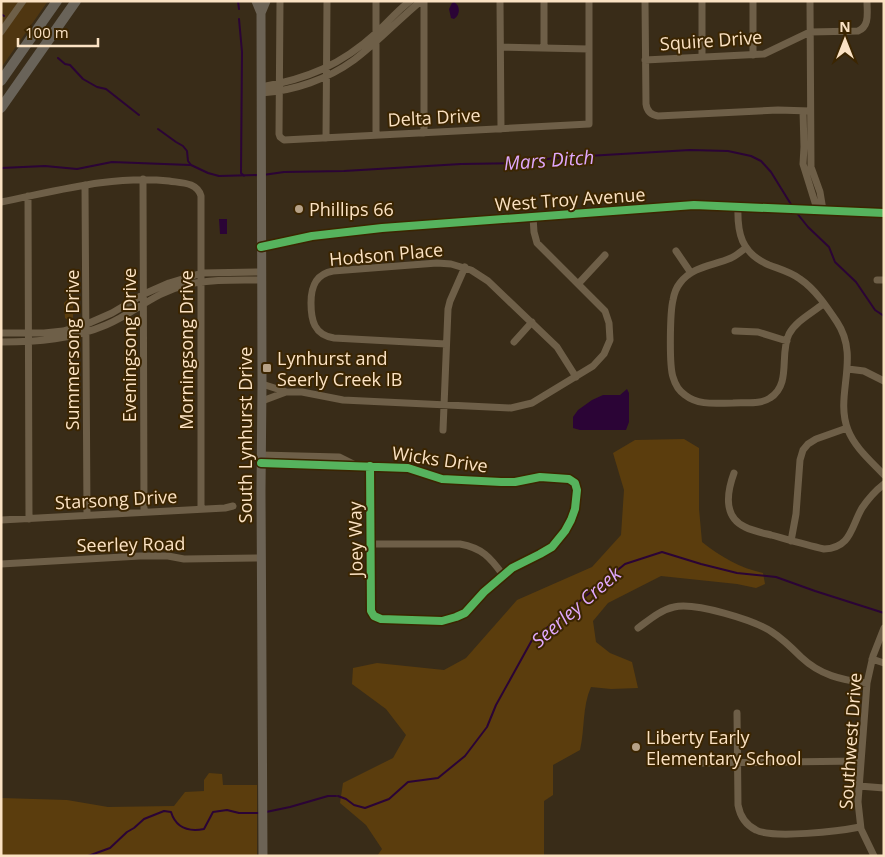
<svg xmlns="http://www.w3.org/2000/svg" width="885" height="857" viewBox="0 0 885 857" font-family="'Open Sans',sans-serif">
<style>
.built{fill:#4f3611}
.green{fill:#5b3d0d}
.water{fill:#2b0436}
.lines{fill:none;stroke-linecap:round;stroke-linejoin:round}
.stream{stroke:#2b0436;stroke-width:2}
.minor{stroke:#6e5f48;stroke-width:7}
.major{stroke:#6c6355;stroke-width:9}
.highway{stroke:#696359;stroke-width:10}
.cycleway-casing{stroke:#3b2501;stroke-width:11}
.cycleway{stroke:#56b35d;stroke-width:8}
.poi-dot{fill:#b7a287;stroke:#3b2501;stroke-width:2}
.labels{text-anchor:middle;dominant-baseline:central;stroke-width:4;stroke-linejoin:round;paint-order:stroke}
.street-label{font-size:18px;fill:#fbe2c3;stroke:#3b2501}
.poi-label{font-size:18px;fill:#fbe2c3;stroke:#3b2501;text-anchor:start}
.water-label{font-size:19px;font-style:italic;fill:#e0a8fc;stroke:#3b2501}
</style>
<rect width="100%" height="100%" fill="#392c18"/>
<!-- built -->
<path class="built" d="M1,1H48L1,68Z"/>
<!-- green -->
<path class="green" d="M69,298L73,306V317L70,321L65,318L64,303Z
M684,439L699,448V509L702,542C721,557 740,568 763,573L765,584L756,588L737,584L661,576L608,603L593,621L596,642L610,653L632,662L638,688L611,689L591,687C582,707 585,729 580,750L553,765V795L544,801V856H377L382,849L366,825L340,803L343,783L393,758L406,735L386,709L352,684L353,668L377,663L444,670L466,658L517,600L592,567L621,535L624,490L613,453L635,440Z
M209,773L222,774L223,785H257V856H1V798L67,800L108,807L174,806L185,792L204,791V780Z"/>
<!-- water -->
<path class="water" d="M454,2C461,6 460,15 454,19L451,18L449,9L452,3Z
M219,219H227V234H220Z
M627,389L629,393V422L626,430H580L573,428V417L578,410L592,400L603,395H620Z"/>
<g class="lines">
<!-- stream -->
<path class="stream" d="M238,1L239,9
M1,14L4,16
M239,19L242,52L241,173L244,176
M58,58L65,64L70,65L83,79L97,87L106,89L139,115
M158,129L176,142L183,146L187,151L188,161L191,165L208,173L219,176L259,175
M1,168L45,166L77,169L112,162L190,165
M263,175L284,172L344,171L461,164L526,163L553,158L690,150L728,151L751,156L761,161L771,172L792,206
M796,212L808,227L829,247L835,262L856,282L875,310L884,316
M338,796L346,799L354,805L365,808L389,799L408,782L438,778L465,756L487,727L496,705L532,640L625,564L662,552L701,564L737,573L776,577L815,591L884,613
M266,812L290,807L328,796H336
M88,856L110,848L127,832L134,828L144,819L164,811L171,812C176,828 188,832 204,829L213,812L227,810L239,813H259"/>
<!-- minor -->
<path class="minor" d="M280,1L279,134L280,137L284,140L589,124V1
M500,1L501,129
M645,1L646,104C647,111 651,115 658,116L778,110L810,111
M702,1V57
M753,1V55
M810,1L811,167L820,192L823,210
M1,32L23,1
M501,47L589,49
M544,48V1
M645,60L764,54L810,32L858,31C870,26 867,13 867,1
M261,87C307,79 341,65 376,33C387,23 397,11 410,1
M261,93C294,91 328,79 354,60C378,42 398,20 421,1
M803,111L804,147L803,164L817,209
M424,133V1
M376,135V1
M326,138L327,1
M143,179L144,511
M85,185L87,515
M28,196L29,519
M1,202C57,191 112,175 169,181C181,183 197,182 201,196V509
M738,206C737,233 741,253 769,265C779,269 791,272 800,279C815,289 827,307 837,322C861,358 834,395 848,430C855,448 872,462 884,475
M261,247L312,236L382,228L694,205L884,213
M746,248C741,251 736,256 731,258C713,266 693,266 680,283C676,288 674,294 673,300C670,312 669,365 673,377C675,384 679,391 685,395C699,406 717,403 733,403C745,402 760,405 770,398C792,384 779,354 789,334C796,321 812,313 823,304
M676,251L691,273
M877,280H884
M579,283L605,255
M735,331L758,332L787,341
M1,333H44L63,331L87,324L112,313L144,294L169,283L202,273L261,272
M1,342C38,342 73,339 106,325C134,313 154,293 185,285C210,279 236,280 261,280
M514,342L532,322
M446,344L334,338C314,335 311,320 311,303C311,286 316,274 333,271L437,263L451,264L471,270L488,281L557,347L576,377
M848,369L864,371L884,381
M262,384L287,392H302L343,400L511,408L532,403L593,366L604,354L610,340L609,323L605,311L537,243L534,232L533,217
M262,401L286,392
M443,430L448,309L450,301L465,267
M261,455L339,457L353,464
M261,463L408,468L442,479L501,482H515L540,477L569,479L575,483L577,490L575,509L571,520L565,531L552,547L540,554L512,568L484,592L465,613L456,617L442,621L381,619L374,616L371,611L370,466
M734,473C727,492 723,517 745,527C753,531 763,533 771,535C789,540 806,545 824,549C851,548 851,527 862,508C868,499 875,491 884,484
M1,520L225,508L233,506
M791,541L796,514L800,460L803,450L808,444L816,439L847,428
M370,544H460C482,548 490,557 503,575
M1,564L140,556H168L184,559L261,558
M638,628C649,620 660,610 674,607C695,602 754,620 772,632C783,639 792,648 801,657C820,675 841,680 867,683
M872,659L884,663
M737,713L738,805C740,816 746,825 756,830C773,839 840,831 860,827
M702,763L861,761
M859,786L884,788
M874,856L861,829L858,802L867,683L873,656L884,628"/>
<!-- major -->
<path class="major" d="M256,1L261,13L262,384L261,491L263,856
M261,13L266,1"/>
<!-- highway -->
<path class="highway" d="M1,81L57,1
M1,108L76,1"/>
<!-- cycleway casing -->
<g class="cycleway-casing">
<path id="cycleway" d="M261,247L312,236L382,228L694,205L884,213
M261,463L408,468L442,479L501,482H515L540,477L569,479L575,483L577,490L575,509L571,520L565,531L552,547L540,554L512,568L484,592L465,613L456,617L442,621L381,619L374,616L371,611L370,466"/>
</g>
<!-- cycleway -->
<use href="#cycleway" class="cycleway"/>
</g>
<!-- markers -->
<g class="poi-dot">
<circle cx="299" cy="209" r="5"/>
<rect x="262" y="363" width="10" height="10" rx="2.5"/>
<circle cx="636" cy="747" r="5"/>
</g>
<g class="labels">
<!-- street labels -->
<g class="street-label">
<text transform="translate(711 40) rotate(-4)">Squire Drive</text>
<text transform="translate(434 117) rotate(-3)">Delta Drive</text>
<text transform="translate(570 199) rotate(-4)">West Troy Avenue</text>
<text transform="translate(386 254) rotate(-5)">Hodson Place</text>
<text transform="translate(129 345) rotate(-90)">Eveningsong Drive</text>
<text transform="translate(72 350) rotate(-90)">Summersong Drive</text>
<text transform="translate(186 350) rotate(-90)">Morningsong Drive</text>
<text transform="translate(245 435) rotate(-90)">South Lynhurst Drive</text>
<text transform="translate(440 459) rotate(8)">Wicks Drive</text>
<text transform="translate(116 499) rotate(-3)">Starsong Drive</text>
<text transform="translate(355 539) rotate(-91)">Joey Way</text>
<text transform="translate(131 544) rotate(-1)">Seerley Road</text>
<text transform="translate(850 741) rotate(-86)">Southwest Drive</text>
</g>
<!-- poi labels -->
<g class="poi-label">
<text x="309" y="209">Phillips 66</text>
<text x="277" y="358">Lynhurst and<tspan x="277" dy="21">Seerly Creek IB</tspan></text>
<text x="646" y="737">Liberty Early<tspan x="646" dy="21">Elementary School</tspan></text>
</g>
<!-- water labels -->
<g class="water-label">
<text transform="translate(549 160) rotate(-4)">Mars Ditch</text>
<text transform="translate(576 607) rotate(-41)">Seerley Creek</text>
</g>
</g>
<!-- border -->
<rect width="885" height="857" fill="none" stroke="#fbe2c3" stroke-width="5"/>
<!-- north arrow -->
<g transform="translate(845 40)" stroke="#3b2501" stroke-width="4" paint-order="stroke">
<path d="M0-4L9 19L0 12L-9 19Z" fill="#fbe2c3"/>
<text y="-8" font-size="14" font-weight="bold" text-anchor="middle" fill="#fbe2c3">N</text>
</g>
<!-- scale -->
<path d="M18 38v8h80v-8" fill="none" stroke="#fbe2c3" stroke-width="2.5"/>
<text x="25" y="38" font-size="15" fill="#fbe2c3" stroke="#3b2501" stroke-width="4" paint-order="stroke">100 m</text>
</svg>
